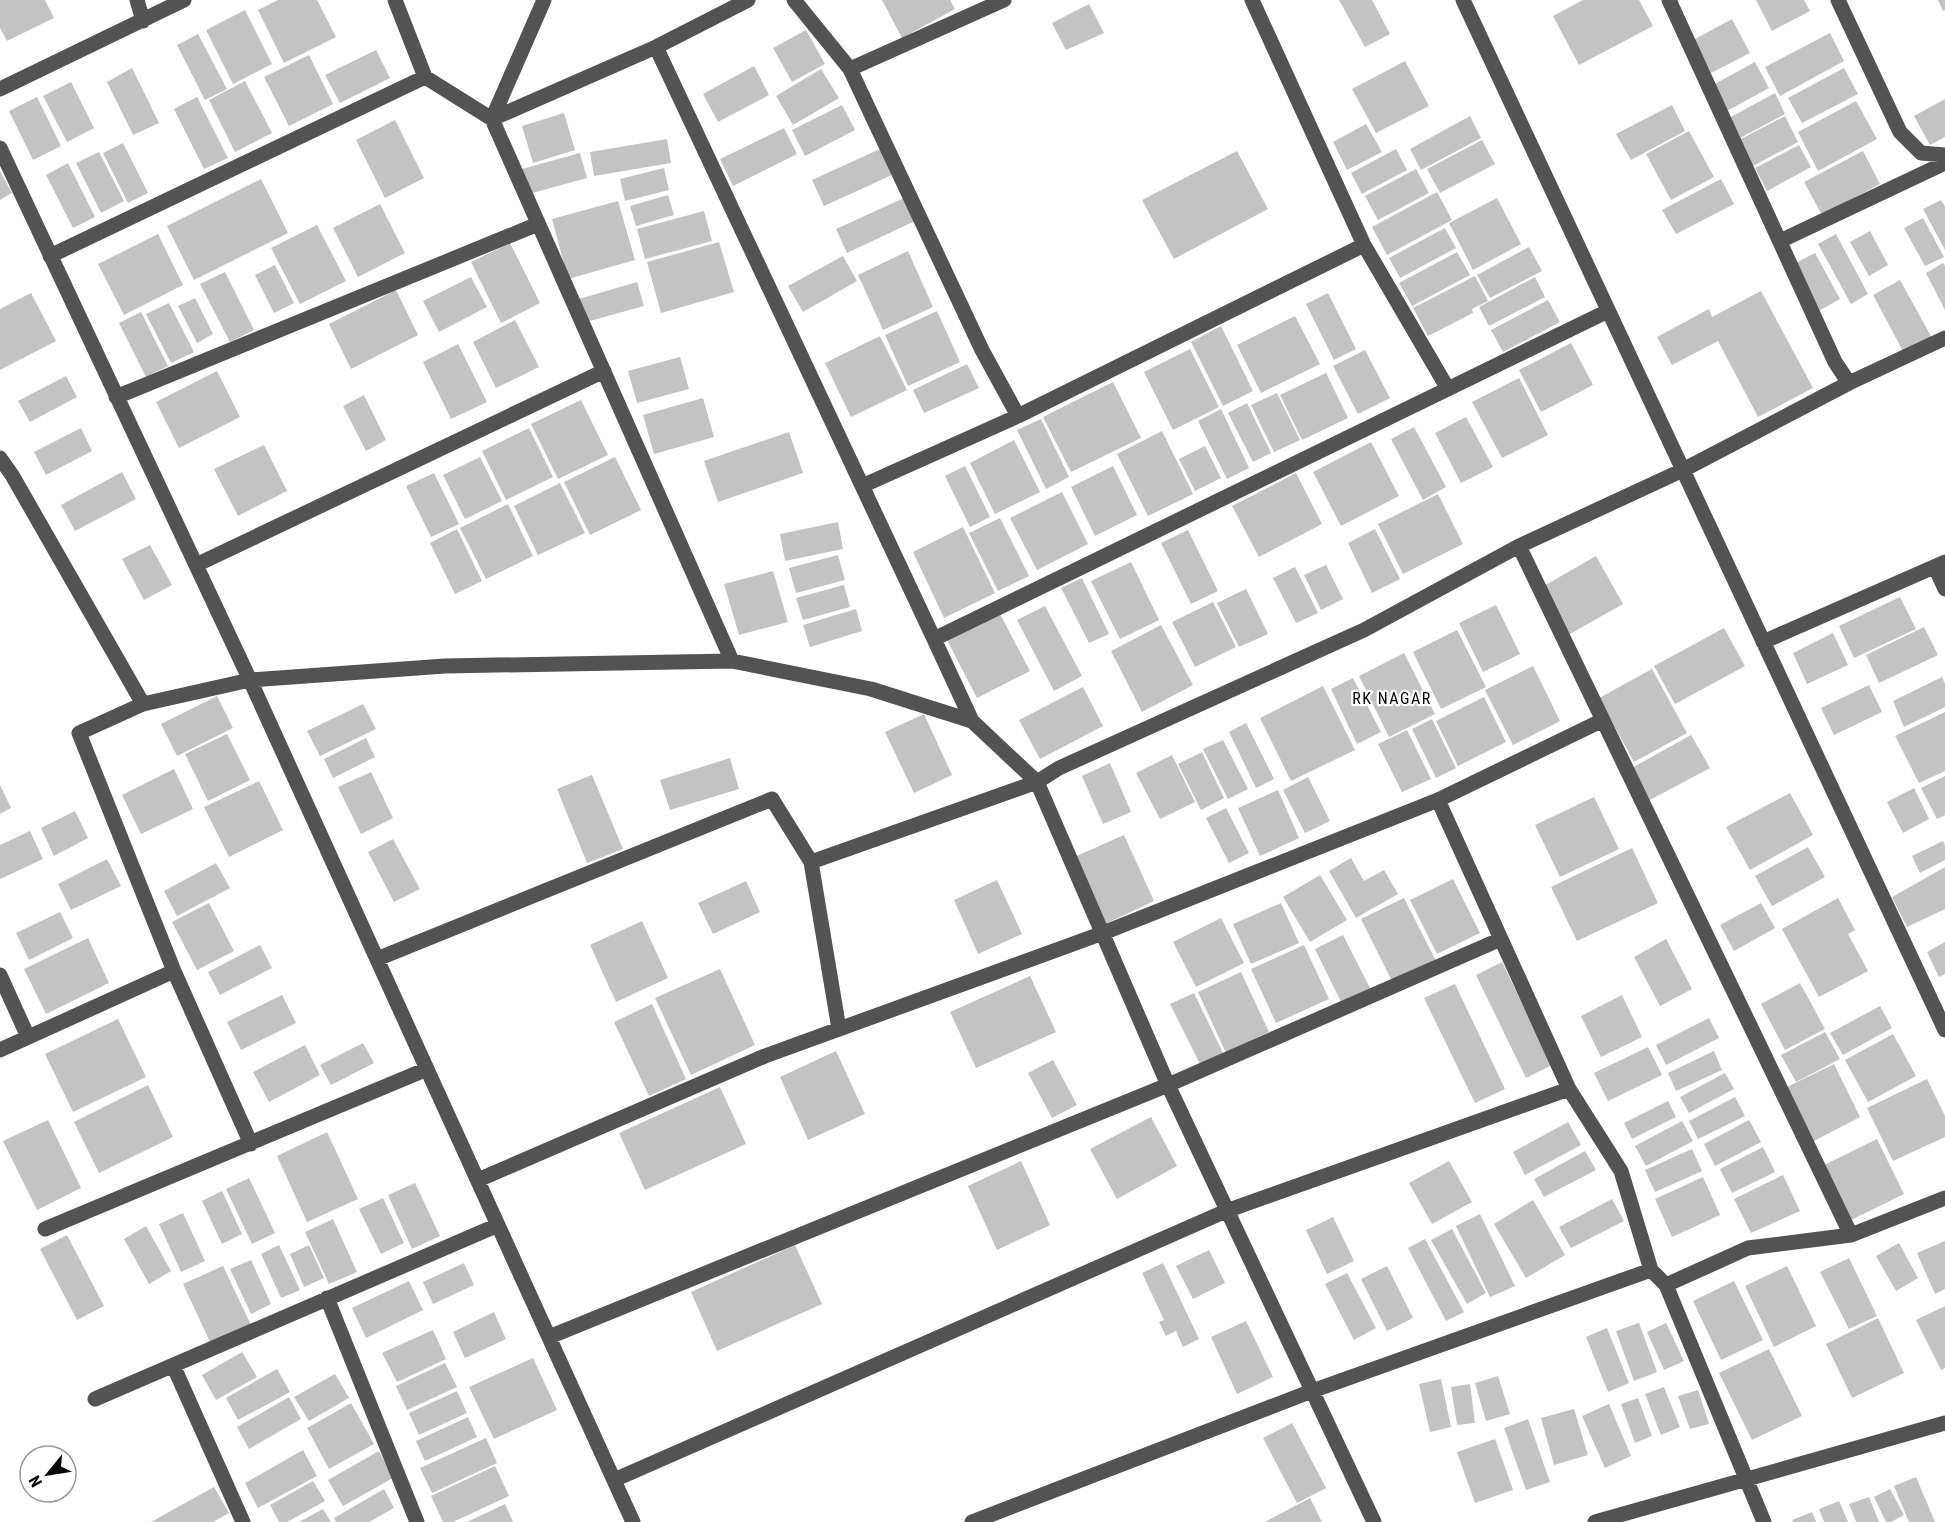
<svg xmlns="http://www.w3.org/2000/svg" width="1945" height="1522" viewBox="0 0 1945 1522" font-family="'Roboto Condensed',sans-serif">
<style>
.building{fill:#c3c3c3}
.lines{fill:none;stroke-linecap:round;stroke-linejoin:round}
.minor{stroke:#535353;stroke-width:15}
.labels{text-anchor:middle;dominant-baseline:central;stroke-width:4.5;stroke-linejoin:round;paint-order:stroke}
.neighbourhood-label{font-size:16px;letter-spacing:1.5px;fill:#000;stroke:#fff}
</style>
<rect width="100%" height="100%" fill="#fff"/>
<!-- building -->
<path class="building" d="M0,0H45L54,18L7,41L0,28Z
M278,0H317L336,37L284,63L258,10Z
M882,0H950L955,9L902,38Z
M1339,0H1372L1390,34L1365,47Z
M1583,0H1639L1653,26L1579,65L1553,16Z
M1756,0H1804L1810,11L1772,31Z
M1938,0H1945V10L1943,11Z
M1089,4L1104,33L1066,50L1052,23Z
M245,10L272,64L233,84L206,30Z
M1732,19L1750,53L1711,73L1693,40Z
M806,30L825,64L792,82L773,48Z
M1830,33L1844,61L1780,96L1765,67Z
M198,34L227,89L205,100L177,45Z
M376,50L390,78L340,103L325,75Z
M309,55L333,104L289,126L264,77Z
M1405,61L1429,106L1376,133L1352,89Z
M1755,62L1769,88L1727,111L1713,85Z
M754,66L769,95L718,122L703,94Z
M132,68L159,123L133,135L107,82Z
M1844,68L1858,94L1802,123L1788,98Z
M821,69L839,98L793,125L776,96Z
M245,81L272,133L235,152L209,100Z
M71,82L94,128L67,142L43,96Z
M1775,93L1785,114L1740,138L1729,118Z
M37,97L61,146L33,160L9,111Z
M197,97L228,158L204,169L174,109Z
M1945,99V137L1930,145L1914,116Z
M1856,101L1877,139L1818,171L1798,132Z
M842,105L855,130L805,156L792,130Z
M1672,105L1685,131L1631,160L1616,134Z
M564,113L575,150L533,163L522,126Z
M1470,116L1481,138L1421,170L1410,149Z
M1785,116L1798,142L1753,166L1739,140Z
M395,120L424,178L385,198L356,140Z
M1366,124L1382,152L1347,170L1333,142Z
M784,128L797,154L733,186L720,159Z
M1689,131L1714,177L1671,200L1646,154Z
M667,139L671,163L594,176L590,152Z
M1482,140L1495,164L1440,193L1427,169Z
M123,143L148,193L128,203L103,153Z
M1799,145L1811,167L1767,191L1755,168Z
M880,149L892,175L824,206L812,180Z
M1396,149L1407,170L1362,194L1351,173Z
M1237,151L1268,209L1174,259L1142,200Z
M1863,151L1880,184L1822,215L1804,182Z
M99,152L124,201L101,213L76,163Z
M580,153L587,178L529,194L522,169Z
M68,163L95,217L73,228L46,175Z
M664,168L669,190L625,201L620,179Z
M1416,169L1429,193L1378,220L1365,196Z
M0,171L12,193L0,200Z
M261,179L288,233L194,280L167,226Z
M1721,179L1734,204L1676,234L1662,210Z
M1437,192L1452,220L1387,255L1372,227Z
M668,195L674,215L636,226L630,206Z
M904,198L915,221L847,253L836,229Z
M1497,198L1521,244L1473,270L1449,223Z
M1941,200L1945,206V250L1923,209Z
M618,201L635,260L568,279L552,219Z
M380,204L405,253L358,277L333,228Z
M704,211L712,241L645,259L637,229Z
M1923,218L1944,257L1925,266L1904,228Z
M317,225L346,281L300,304L271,248Z
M1445,228L1456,248L1400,278L1389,258Z
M1870,231L1888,265L1869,276L1850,242Z
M158,234L183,285L124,315L98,264Z
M1836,234L1868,294L1851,304L1818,244Z
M719,242L734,292L661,313L647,262Z
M510,243L540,303L501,323L471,262Z
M1529,247L1542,271L1490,298L1477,275Z
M908,251L933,307L883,330L858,275Z
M1457,252L1470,275L1412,306L1399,283Z
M1815,253L1840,299L1815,313L1790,266Z
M843,256L857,281L803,312L788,286Z
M1943,263L1945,266V310L1926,273Z
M275,265L294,303L274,313L255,275Z
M225,272L254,330L230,342L200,284Z
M1475,276L1488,301L1472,309L1473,313L1428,336L1413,308Z
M471,277L487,307L439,332L423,301Z
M1535,277L1545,297L1489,326L1479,307Z
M1900,280L1932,338L1904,353L1873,295Z
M637,282L644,306L586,322L579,299Z
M396,290L418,335L351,369L329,324Z
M1761,291L1813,388L1758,417L1718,341L1672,365L1657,337L1709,309L1712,317Z
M31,293L56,341L0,370V309Z
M1328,293L1356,349L1334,360L1306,304Z
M195,298L213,334L197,343L178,306Z
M1548,300L1560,322L1503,352L1491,330Z
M169,303L194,352L171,363L146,314Z
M937,311L960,362L908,386L885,335Z
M141,312L168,366L146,377L119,323Z
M1295,316L1320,364L1261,393L1237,345Z
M515,320L539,367L496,388L473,342Z
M1221,326L1253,391L1223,406L1191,342Z
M880,336L907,390L851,417L825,363Z
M1571,343L1593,385L1541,412L1519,370Z
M458,344L487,402L451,419L423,362Z
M1190,349L1219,407L1173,430L1144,372Z
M1365,350L1390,398L1358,414L1333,366Z
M680,357L689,389L637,403L628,371Z
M967,364L979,388L924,413L913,390Z
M217,371L240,417L179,448L156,402Z
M1326,373L1348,418L1302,440L1280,395Z
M66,376L77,397L30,422L18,401Z
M1519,378L1548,435L1502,458L1472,402Z
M1113,382L1141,438L1071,472L1043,417Z
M1277,393L1300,440L1274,452L1251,405Z
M364,395L386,440L366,451L343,406Z
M703,398L714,437L654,454L643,415Z
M581,400L608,455L558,479L531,424Z
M1247,403L1271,453L1253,462L1228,413Z
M1221,409L1249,468L1227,479L1198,421Z
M1466,417L1493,467L1461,483L1435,433Z
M1041,419L1069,477L1046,489L1017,430Z
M1414,427L1446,487L1423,500L1391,439Z
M81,428L92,451L46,475L34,452Z
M529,428L553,477L506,500L482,451Z
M1162,431L1193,494L1148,516L1117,454Z
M789,432L803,473L718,502L704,461Z
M1014,440L1040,492L995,514L970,463Z
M1371,442L1399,496L1341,526L1313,472Z
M264,445L287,491L238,516L214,469Z
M1205,446L1221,478L1195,491L1179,459Z
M480,457L502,501L465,519L443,475Z
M615,457L641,510L590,535L564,482Z
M965,466L990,517L970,527L945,476Z
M1113,466L1137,515L1095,536L1071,487Z
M122,472L136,499L75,531L61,505Z
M434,473L459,524L431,537L406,486Z
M1296,473L1322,524L1259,557L1232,506Z
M560,483L585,533L538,555L514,506Z
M1062,492L1088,544L1037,570L1010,518Z
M1438,494L1463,544L1403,574L1378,524Z
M508,504L533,556L486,579L460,528Z
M1000,518L1029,576L998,591L969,533Z
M838,522L843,549L785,561L780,534Z
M963,527L995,593L944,618L913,552Z
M457,529L482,581L455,594L430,543Z
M1375,529L1400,579L1372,593L1348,543Z
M1188,530L1218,591L1191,604L1161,543Z
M150,545L172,585L144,600L122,559Z
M838,555L845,580L796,593L789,568Z
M1596,556L1623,604L1568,635L1542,587Z
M1131,562L1159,620L1120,639L1091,581Z
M1326,565L1343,599L1321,610L1304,575Z
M1295,567L1318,613L1296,623L1273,578Z
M773,571L788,622L739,635L724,584Z
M1082,578L1109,634L1089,643L1061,588Z
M844,585L850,607L803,620L796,598Z
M1246,589L1268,634L1239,647L1217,603Z
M1900,597L1916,629L1854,658L1839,626Z
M1213,602L1236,647L1195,667L1172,622Z
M1496,605L1520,654L1483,672L1459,623Z
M1045,606L1082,676L1054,691L1017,620Z
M856,609L862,631L810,647L803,625Z
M999,612L1030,671L977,698L947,640Z
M1161,625L1193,685L1142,712L1111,651Z
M1924,627L1938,655L1879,683L1866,655Z
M1724,628L1745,666L1675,704L1654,666Z
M1457,630L1486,687L1441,709L1413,652Z
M1833,633L1848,665L1807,684L1793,653Z
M1404,653L1435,714L1389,737L1359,676Z
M1533,666L1560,721L1513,745L1485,690Z
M1652,669L1687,733L1634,762L1599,698Z
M1942,677L1945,684V707L1904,727L1893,701Z
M1353,678L1381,732L1357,744L1331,689Z
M1869,685L1882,712L1834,735L1821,708Z
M1323,686L1355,750L1291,781L1260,718Z
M1083,687L1103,726L1040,759L1019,720Z
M217,696L233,728L177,756L161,724Z
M1484,697L1506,742L1458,766L1436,721Z
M363,704L376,729L320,756L307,731Z
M1945,712V771L1919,783L1895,736Z
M924,714L952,775L914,793L885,732Z
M1432,719L1456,768L1436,778L1412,729Z
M1246,723L1274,779L1256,788L1229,732Z
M1407,730L1431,779L1402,792L1378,744Z
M227,734L250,780L208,801L185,754Z
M1691,735L1710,768L1648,801L1630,769Z
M366,738L375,757L333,778L324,759Z
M1223,740L1248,789L1228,799L1203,749Z
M1202,752L1224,798L1201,810L1178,764Z
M1172,755L1195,802L1160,819L1136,773Z
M730,758L739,789L670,810L660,780Z
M1110,763L1131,812L1103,824L1082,776Z
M174,769L193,809L141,834L122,795Z
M371,772L393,818L361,834L338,787Z
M592,775L623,849L587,863L557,789Z
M1945,776V815L1937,819L1921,788Z
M1308,777L1330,821L1305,833L1283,790Z
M259,781L283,830L229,857L204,807Z
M0,785L11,808L0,814Z
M1914,788L1929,819L1903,833L1887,802Z
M1278,790L1299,838L1260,856L1238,808Z
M1790,793L1813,835L1750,870L1726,827Z
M1594,797L1619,849L1560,877L1535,825Z
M1226,808L1249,853L1229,863L1206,818Z
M75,811L88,838L54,856L41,828Z
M30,831L43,859L0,879V845Z
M1124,835L1154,901L1103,925L1072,858Z
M393,839L420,889L394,902L368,852Z
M1943,841L1945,845V860L1920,873L1912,856Z
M1808,847L1825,877L1772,906L1755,876Z
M1632,848L1658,903L1577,941L1551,887Z
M1351,858L1364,881L1384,870L1398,894L1356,918L1329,871Z
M107,859L121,886L71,910L58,884Z
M216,863L230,888L177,916L164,891Z
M1945,867V909L1907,927L1892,897Z
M1320,875L1347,920L1310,942L1283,897Z
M1453,879L1480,933L1437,954L1410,900Z
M997,880L1022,934L978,954L954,900Z
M746,881L760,912L713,934L698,903Z
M1404,898L1436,961L1393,983L1361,919Z
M1838,898L1855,930L1848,934L1868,971L1819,997L1782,929Z
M209,903L234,951L197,970L172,922Z
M1281,903L1299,943L1251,964L1233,924Z
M1761,903L1775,928L1734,951L1720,925Z
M60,912L73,938L29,960L16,933Z
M1221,918L1244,963L1196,987L1173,942Z
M642,921L668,978L616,1002L590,945Z
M1343,935L1371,990L1342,1004L1315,949Z
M88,938L109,983L46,1014L24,969Z
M1666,939L1692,989L1660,1006L1634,957Z
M1945,942V974L1939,977L1927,952Z
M260,945L272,968L220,995L208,972Z
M1304,945L1329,999L1276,1023L1251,969Z
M1502,962L1552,1065L1526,1078L1476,975Z
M720,969L755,1045L691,1075L655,998Z
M1241,972L1269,1032L1226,1053L1198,992Z
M1030,976L1056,1032L976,1068L950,1012Z
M1800,983L1825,1029L1785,1050L1761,1004Z
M1455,984L1505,1089L1475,1103L1424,998Z
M1194,993L1223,1053L1200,1064L1170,1004Z
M282,995L296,1023L241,1050L227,1022Z
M1622,995L1642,1037L1601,1057L1581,1016Z
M652,1004L686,1079L649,1096L614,1022Z
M1880,1006L1892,1028L1843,1055L1830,1033Z
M1709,1018L1719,1038L1666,1065L1656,1045Z
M118,1019L146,1077L73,1112L45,1054Z
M1825,1032L1840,1059L1796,1082L1781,1055Z
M1893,1034L1916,1076L1868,1102L1845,1060Z
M363,1043L374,1063L331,1085L320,1065Z
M305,1045L320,1075L269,1102L253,1072Z
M1648,1047L1662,1075L1608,1101L1594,1073Z
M836,1051L865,1114L808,1140L780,1077Z
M1714,1051L1722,1070L1676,1091L1668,1073Z
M1053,1060L1077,1105L1052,1118L1028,1073Z
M1834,1064L1860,1117L1812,1142L1785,1088Z
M1725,1073L1734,1089L1689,1113L1680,1097Z
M1927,1079L1945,1116V1137L1893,1161L1867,1108Z
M148,1085L173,1137L99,1173L74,1122Z
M720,1087L746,1144L645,1190L619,1133Z
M1735,1097L1745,1116L1698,1139L1689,1121Z
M1668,1101L1676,1117L1632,1139L1624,1123Z
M1151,1117L1177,1166L1117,1199L1090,1149Z
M48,1120L81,1188L37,1210L3,1141Z
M1749,1120L1761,1142L1715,1166L1704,1144Z
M1682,1121L1693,1141L1646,1166L1635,1146Z
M1568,1122L1581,1145L1525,1175L1513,1152Z
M327,1132L358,1199L307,1222L277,1156Z
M1877,1139L1904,1194L1849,1221L1822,1166Z
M1763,1147L1775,1172L1732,1193L1720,1169Z
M1692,1149L1702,1171L1655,1192L1645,1170Z
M1585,1151L1596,1170L1544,1197L1534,1179Z
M1021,1161L1050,1225L997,1250L968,1186Z
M1449,1161L1472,1202L1432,1224L1409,1183Z
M1783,1175L1800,1211L1751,1233L1734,1199Z
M1703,1177L1720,1215L1672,1237L1655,1199Z
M249,1178L275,1233L252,1244L226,1189Z
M415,1183L440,1236L412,1249L388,1195Z
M222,1191L242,1234L222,1244L202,1201Z
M383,1198L404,1243L381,1254L359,1209Z
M1612,1199L1624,1221L1571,1248L1559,1227Z
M1533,1200L1565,1255L1526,1278L1494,1224Z
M183,1213L205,1261L181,1272L159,1224Z
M1480,1214L1515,1286L1490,1297L1456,1226Z
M1333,1217L1354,1261L1327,1274L1306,1230Z
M333,1219L357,1272L329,1284L305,1232Z
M146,1226L171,1271L149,1284L124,1239Z
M1452,1229L1486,1293L1467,1304L1431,1240Z
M67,1235L104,1306L77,1320L40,1249Z
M1425,1239L1464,1312L1446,1321L1408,1248Z
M1945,1241V1289L1935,1294L1917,1253Z
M1899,1243L1918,1278L1896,1291L1876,1256Z
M279,1245L300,1290L281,1298L261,1254Z
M309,1245L324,1278L304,1287L290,1254Z
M795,1245L822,1304L717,1351L691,1292Z
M1209,1250L1225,1283L1193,1299L1176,1266Z
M1849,1258L1877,1316L1849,1329L1820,1272Z
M251,1260L271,1304L251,1314L230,1269Z
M464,1263L474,1285L433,1304L423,1282Z
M1163,1263L1199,1339L1183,1347L1176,1331L1166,1336L1159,1322L1164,1320L1142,1273Z
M223,1266L251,1325L211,1344L183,1284Z
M1387,1266L1413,1318L1387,1331L1361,1279Z
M1787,1266L1816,1326L1774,1347L1745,1286Z
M1347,1273L1376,1328L1354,1340L1325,1284Z
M409,1281L423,1310L366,1338L352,1308Z
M1734,1281L1763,1340L1721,1360L1693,1301Z
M1945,1306V1368L1941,1370L1916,1320Z
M494,1312L506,1339L465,1358L453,1332Z
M1878,1318L1904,1373L1852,1398L1826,1344Z
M1246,1321L1273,1377L1237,1394L1211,1337Z
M1639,1323L1657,1372L1634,1381L1616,1331Z
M1666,1323L1684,1361L1664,1370L1647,1332Z
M1607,1328L1629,1383L1608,1392L1586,1337Z
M433,1330L446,1359L397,1382L382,1353Z
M1769,1349L1802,1416L1752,1440L1719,1373Z
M242,1352L257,1377L216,1400L202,1375Z
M533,1358L557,1410L494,1439L469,1387Z
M445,1363L457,1387L407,1410L396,1386Z
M277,1369L290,1392L238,1420L226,1398Z
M335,1374L349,1398L309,1421L294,1397Z
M1498,1376L1510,1414L1486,1421L1475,1383Z
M1441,1379L1451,1427L1430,1432L1419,1384Z
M1470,1384L1475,1423L1457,1425L1451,1387Z
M1664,1387L1680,1427L1661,1435L1645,1394Z
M1698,1390L1709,1424L1690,1429L1678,1396Z
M457,1391L467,1413L419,1435L409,1413Z
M289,1397L301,1419L249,1449L237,1427Z
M1638,1398L1652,1436L1635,1443L1621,1404Z
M351,1403L374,1444L329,1469L307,1428Z
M1609,1404L1631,1456L1605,1468L1582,1416Z
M1574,1409L1588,1455L1554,1465L1541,1418Z
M468,1417L477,1437L425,1461L416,1441Z
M1528,1419L1550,1482L1526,1490L1504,1428Z
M1292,1423L1326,1488L1297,1503L1263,1438Z
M486,1438L497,1463L432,1493L420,1468Z
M1495,1439L1513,1490L1475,1503L1457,1452Z
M303,1450L317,1476L258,1508L245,1483Z
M379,1451L393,1478L343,1506L328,1480Z
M495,1466L509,1496L453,1522H443L431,1496Z
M1916,1477L1935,1522H1909L1894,1486Z
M313,1481L325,1501L287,1522H279L270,1505Z
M214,1487L229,1513L213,1522H151Z
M384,1489L394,1508L369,1522H336L334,1518Z
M1890,1489L1904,1515L1891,1522H1886L1874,1497Z
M1869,1497L1879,1522H1856L1849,1504Z
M1310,1498L1322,1522H1265Z
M1839,1501L1848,1522H1824L1819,1509Z
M505,1504L513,1522H467Z
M323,1509L331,1522H299Z
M1812,1512L1816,1522H1793L1792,1520Z"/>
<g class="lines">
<!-- minor -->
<path class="minor" d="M137,0L143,21
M395,0L425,77
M794,0L850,69L982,350L1018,416L1364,245L1448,389
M1252,0L1364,245
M1463,0L1945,1030
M1669,0L1835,362L1849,383
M1838,0L1900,132L1921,153L1945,155
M656,47L934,639L1608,311
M850,69L1004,0
M0,89L184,0
M0,148L250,680L633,1522
M1780,241L1945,163
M50,256L425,77L492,119L544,0
M116,397L538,224
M0,458L12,475L143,704
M862,486L1018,416
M1519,546L1851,1235
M196,565L604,371
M1935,567L1945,589
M1763,642L1945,562
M732,661L492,119L656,47L748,0
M1438,800L1569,1089L1621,1171L1651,1270L1666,1285L1764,1522
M811,862L839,1029
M377,959L772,799L811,862L1037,782L972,721L934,639
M0,975L28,1037
M0,1050L174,971
M251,1144L174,971L79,733L143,704L250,680L445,666L732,661L871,689L972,721
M478,1180L765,1056L1103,933L1438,800L1603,720
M45,1229L427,1069
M1666,1285L1748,1248L1851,1235L1945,1198
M327,1298L417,1522
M549,1337L1168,1085L1501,939
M173,1365L243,1522
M95,1399L498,1225
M614,1480L1226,1211L1569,1089
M972,1522L1312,1391L1651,1270
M1374,1522L1168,1085L1037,782L1059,768L1364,630L1519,546L1683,470L1849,383L1945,338
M1595,1522L1945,1423"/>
</g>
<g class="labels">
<!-- neighbourhood labels -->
<g class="neighbourhood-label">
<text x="1392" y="698">RK NAGAR</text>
</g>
</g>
<!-- north arrow -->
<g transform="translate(48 1474) rotate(240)"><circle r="28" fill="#ffffff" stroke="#999999" stroke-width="1.5"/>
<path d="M0-4.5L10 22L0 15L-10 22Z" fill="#000000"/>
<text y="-9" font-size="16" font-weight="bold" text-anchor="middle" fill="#000000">N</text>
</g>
</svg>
